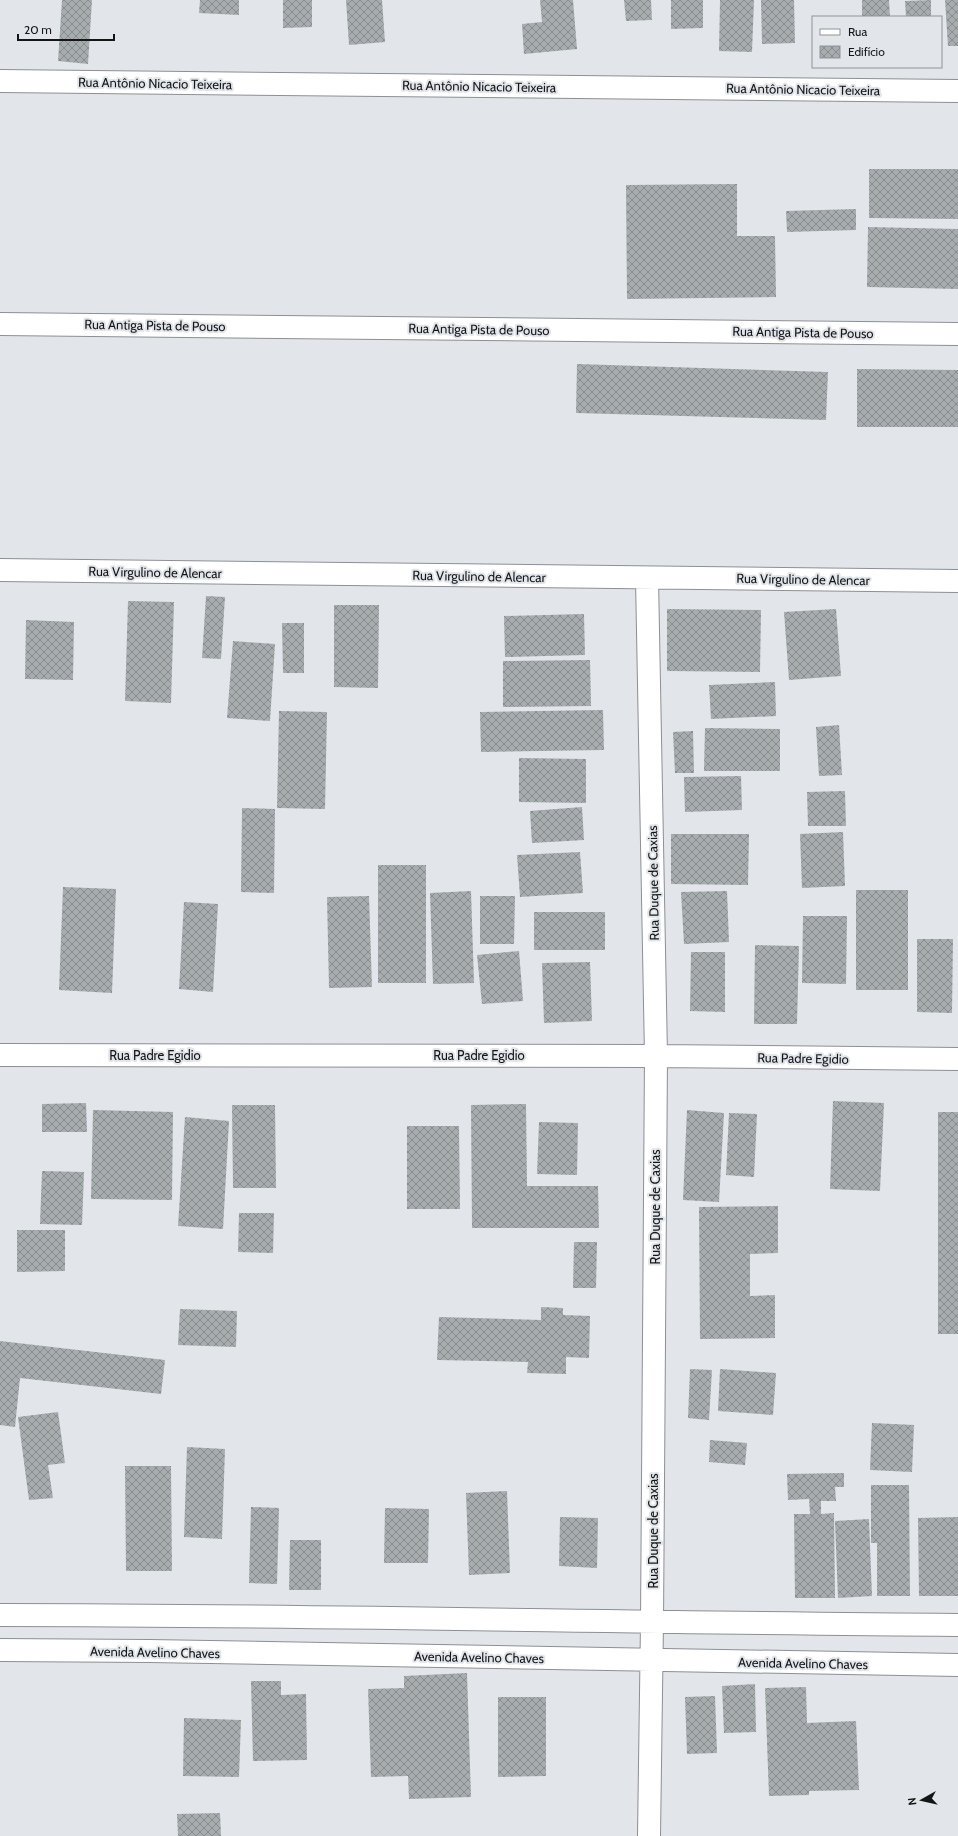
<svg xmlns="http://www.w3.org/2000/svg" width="958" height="1836" viewBox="0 0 958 1836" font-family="Cabin,sans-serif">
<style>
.building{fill:url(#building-cross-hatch)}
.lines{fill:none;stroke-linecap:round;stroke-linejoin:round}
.minor-casing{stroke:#8c8f94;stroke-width:24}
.minor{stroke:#fff;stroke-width:22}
.labels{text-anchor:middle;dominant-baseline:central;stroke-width:4;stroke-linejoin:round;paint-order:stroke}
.street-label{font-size:13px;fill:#141517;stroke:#e2e6ea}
</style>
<defs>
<pattern id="building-cross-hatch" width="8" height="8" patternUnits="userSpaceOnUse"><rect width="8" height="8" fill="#a7adaf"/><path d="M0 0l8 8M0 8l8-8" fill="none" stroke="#878c8d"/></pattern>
</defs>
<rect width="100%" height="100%" fill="#e2e6ea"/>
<!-- building -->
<path class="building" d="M62,0H92L88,64L58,61Z
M200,0H239V15L199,13Z
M283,0H312V27L283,28Z
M346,0H382L385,42L349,45Z
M540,0H573L577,49L524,54L522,24L542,22Z
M624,0H651L652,20L626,21Z
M671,0H703V28L671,29Z
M720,0H754L752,52L719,51Z
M761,0H794L795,43L762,44Z
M862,0H889L890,17H862Z
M931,0V17H906L905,1Z
M945,0H958V46H948Z
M869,169H958V219L869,218Z
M737,184V236H775L776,297L627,299L626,185Z
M856,209V230L787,232L786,211Z
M868,227L958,229V289L867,287Z
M577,364L828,372L826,420L576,413Z
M857,369L958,370V427H857Z
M206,596L225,597L221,659L202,658Z
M128,601L174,602L171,703L125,701Z
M334,605H379L378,688L334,687Z
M667,609L761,610L760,672L667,671Z
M836,609L841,676L789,680L784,612Z
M584,614L585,655L505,657L504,616Z
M26,620L74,622L73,680L25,679Z
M282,623H304V673H283Z
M233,641L275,644L270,721L227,718Z
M590,660L591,706L503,707V661Z
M775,682L776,716L711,719L709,685Z
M603,710L604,750L481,752L480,712Z
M279,711L327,712L325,809L277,808Z
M839,725L842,775L819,776L816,727Z
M705,728L780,729V771H704Z
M693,731L694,773H675L673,732Z
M519,758L586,759V803L519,802Z
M741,776L742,810L685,812L684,777Z
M845,791L846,826H808L807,792Z
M582,807L584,840L532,843L530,811Z
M242,808L275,809L274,893L241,892Z
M843,832L845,886L802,888L800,834Z
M671,834H749L748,885L671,884Z
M580,852L583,893L520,897L517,855Z
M378,865H426V983H378Z
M63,887L116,889L112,993L59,990Z
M856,890H908V990H856Z
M471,891L474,983L433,984L430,893Z
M727,891L729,942L684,944L681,892Z
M369,896L372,987L329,988L327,897Z
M480,896H515L514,944H480Z
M184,902L218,904L213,992L179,989Z
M534,912H605V950H534Z
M803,916H847L846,984L802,983Z
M917,939H953L952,1013L917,1012Z
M755,945L799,946L797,1024H754Z
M519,951L523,1001L482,1004L477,955Z
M691,952H725V1012L690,1011Z
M590,962L592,1021L544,1023L542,963Z
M833,1101L884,1103L880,1191L830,1189Z
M86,1103L87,1132H42V1104Z
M526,1104L527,1186H598L599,1228H472L471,1105Z
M232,1105H275L276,1188H233Z
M93,1110L173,1112L172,1200L91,1199Z
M687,1110L724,1113L719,1202L683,1200Z
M938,1112H958V1334H938Z
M729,1113L757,1114L754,1177L726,1175Z
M185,1117L229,1121L223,1229L178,1226Z
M539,1122L578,1123L577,1175L537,1174Z
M407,1126H459L460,1209H407Z
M42,1171L84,1172L82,1225L40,1224Z
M778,1206V1253L750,1254V1296L775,1295V1338L700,1339L699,1207Z
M239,1213H274L273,1253L238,1252Z
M17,1230H65V1271L17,1272Z
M574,1242H597L596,1288H573Z
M541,1307L563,1308V1315L590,1316L589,1358L566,1357V1374L527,1373L528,1362L437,1360L439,1317L541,1320Z
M180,1309L237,1311L236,1347L178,1345Z
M0,1341L165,1360L161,1394L20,1378L15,1427L0,1425Z
M690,1369L712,1370L709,1420L688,1418Z
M720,1369L776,1373L773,1415L718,1411Z
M58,1412L65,1463L48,1465L53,1498L29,1500L18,1417Z
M872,1423L914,1425L912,1472L870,1470Z
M710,1440L747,1443L745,1465L709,1462Z
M187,1447L225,1449L222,1539L184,1537Z
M125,1466H171L172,1571H126Z
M844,1473V1487H835L836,1501H821V1514L834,1513L835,1598H795L794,1514H810L809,1499L788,1500L787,1474Z
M871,1485H909L910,1596H877V1543H871Z
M507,1491L510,1573L469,1575L466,1493Z
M251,1507L279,1508L277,1584L249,1583Z
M385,1508L429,1509L428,1563H384Z
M560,1517L598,1518L597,1568L559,1566Z
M958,1517V1596H919L918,1518Z
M869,1519L872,1596L838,1598L835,1521Z
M290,1540H321V1590H289Z
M467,1673L471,1797L409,1799L408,1776L371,1777L368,1689L404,1688V1676Z
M251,1681H281V1695L306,1694L307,1760L253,1761Z
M755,1684L756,1732L724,1733L722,1686Z
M806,1687L807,1723L856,1721L859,1790L809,1791V1795L769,1796L765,1688Z
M715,1696L717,1753L687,1754L685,1697Z
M498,1697H546V1776L498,1777Z
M184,1718L241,1720L239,1777L183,1776Z
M220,1813L221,1836H178L177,1814Z"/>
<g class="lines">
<!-- minor casing -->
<g class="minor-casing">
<path id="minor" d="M0,81L958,91
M0,324L958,334
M0,570L958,581
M647,578L656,1056L652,1623L649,1836
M0,1055L656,1056L958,1059
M0,1615C319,1615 639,1623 958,1625
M0,1650L149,1651L958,1665"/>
</g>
<!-- minor -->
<use href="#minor" class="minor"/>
</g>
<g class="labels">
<!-- street labels -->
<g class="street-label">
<text transform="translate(155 83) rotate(1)">Rua Antônio Nicacio Teixeira</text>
<text transform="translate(479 86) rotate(1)">Rua Antônio Nicacio Teixeira</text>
<text transform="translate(803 89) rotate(1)">Rua Antônio Nicacio Teixeira</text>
<text transform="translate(155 325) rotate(1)">Rua Antiga Pista de Pouso</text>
<text transform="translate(479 329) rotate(1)">Rua Antiga Pista de Pouso</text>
<text transform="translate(803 332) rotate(1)">Rua Antiga Pista de Pouso</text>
<text transform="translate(155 572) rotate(1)">Rua Virgulino de Alencar</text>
<text transform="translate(479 576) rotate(1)">Rua Virgulino de Alencar</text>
<text transform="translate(803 579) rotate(1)">Rua Virgulino de Alencar</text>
<text transform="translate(653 883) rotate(-91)">Rua Duque de Caxias</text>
<text x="155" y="1055">Rua Padre Egidio</text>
<text x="479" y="1055">Rua Padre Egidio</text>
<text transform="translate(803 1058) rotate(1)">Rua Padre Egidio</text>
<text transform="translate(655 1207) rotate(-90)">Rua Duque de Caxias</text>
<text transform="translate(653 1531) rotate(-90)">Rua Duque de Caxias</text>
<text transform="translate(155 1652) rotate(1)">Avenida Avelino Chaves</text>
<text transform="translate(479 1657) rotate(1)">Avenida Avelino Chaves</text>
<text transform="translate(803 1663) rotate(1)">Avenida Avelino Chaves</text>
</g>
</g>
<!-- legend -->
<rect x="812" y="16" width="130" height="52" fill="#e2e6ea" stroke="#909296"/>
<rect x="820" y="29" width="20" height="6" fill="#ffffff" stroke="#909296"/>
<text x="848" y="36" font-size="12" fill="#141517">Rua</text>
<rect x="820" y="46" width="20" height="12" fill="url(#building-cross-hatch)" stroke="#909296"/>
<text x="848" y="56" font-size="12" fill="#141517">Edifício</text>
<!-- north arrow -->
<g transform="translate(922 1800) rotate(262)" stroke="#e2e6ea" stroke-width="3" paint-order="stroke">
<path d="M0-3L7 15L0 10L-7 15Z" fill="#141517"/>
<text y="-6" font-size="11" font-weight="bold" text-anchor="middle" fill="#141517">N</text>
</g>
<!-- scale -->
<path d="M18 34v6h96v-6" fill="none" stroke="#141517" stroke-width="2"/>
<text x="24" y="34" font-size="12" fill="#141517" stroke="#e2e6ea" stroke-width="3" paint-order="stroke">20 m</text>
</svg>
